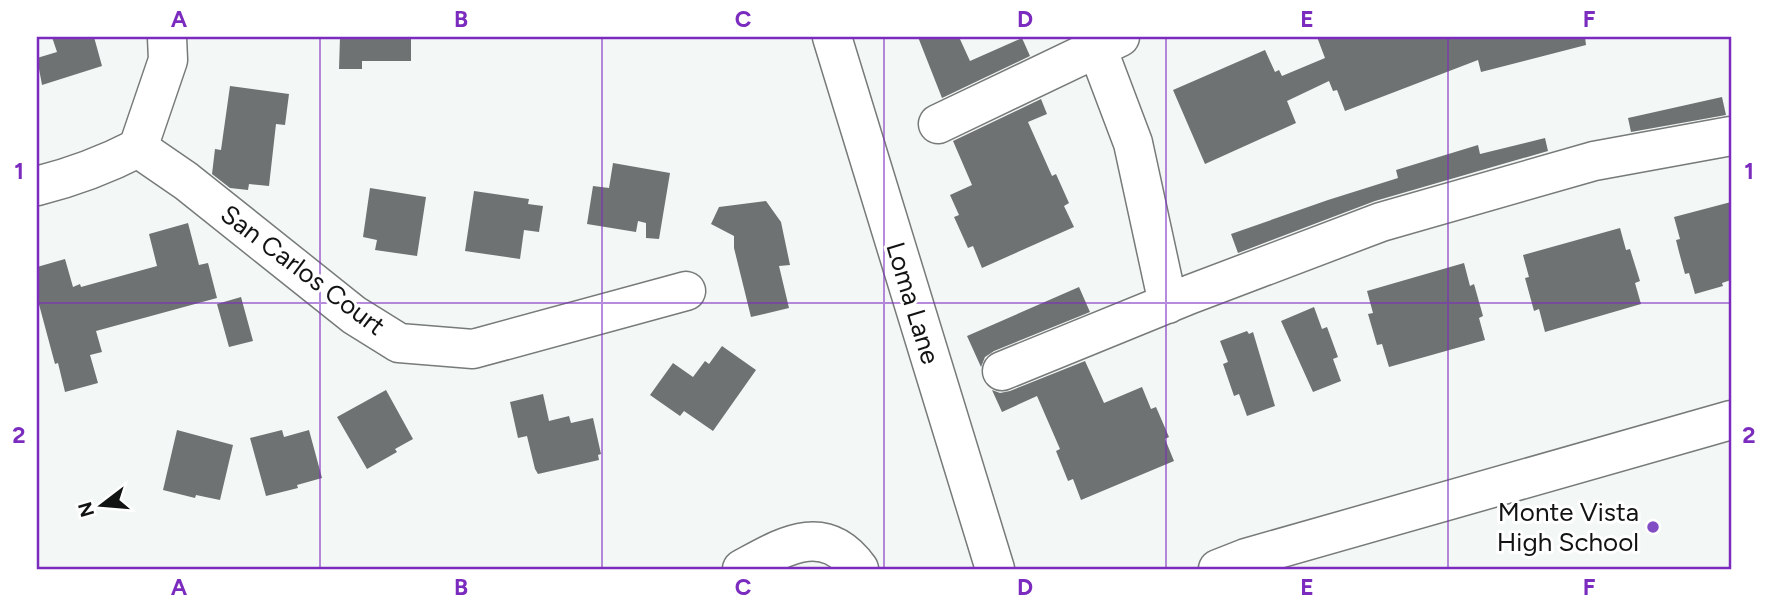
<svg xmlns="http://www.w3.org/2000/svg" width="1768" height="606" viewBox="0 0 1768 606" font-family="Figtree,sans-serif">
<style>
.building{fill:#6f7272}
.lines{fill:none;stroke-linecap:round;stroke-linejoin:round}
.minor-casing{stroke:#767a78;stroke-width:41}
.major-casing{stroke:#767a78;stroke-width:41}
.minor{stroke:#fff;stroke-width:38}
.major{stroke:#fff;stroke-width:38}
.grid{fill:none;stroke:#7b2cbf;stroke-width:2;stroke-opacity:0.55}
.poi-dot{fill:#824dc4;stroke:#fff;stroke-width:2.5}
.labels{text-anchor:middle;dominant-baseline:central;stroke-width:6;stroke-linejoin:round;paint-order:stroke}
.street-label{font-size:26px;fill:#121413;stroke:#fff}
.poi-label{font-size:26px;fill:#121413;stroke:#fff;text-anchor:end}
.neatline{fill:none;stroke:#7b2cbf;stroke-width:2.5}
.grid-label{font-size:23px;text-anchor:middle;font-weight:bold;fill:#7b2cbf}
</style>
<rect width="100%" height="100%" fill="#f3f7f5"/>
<!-- building -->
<path class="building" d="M52,37H94L102,66L42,85L37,58L57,52Z
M340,37H411V61H362V69H339Z
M918,37H959L970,61L1022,38L1030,56L942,98Z
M1317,37H1585L1586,45L1481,72L1478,60L1345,111L1337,90L1333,91L1329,81L1287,101L1296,123L1205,164L1173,90L1265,50L1275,72L1279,70L1282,76L1325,58Z
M230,86L289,94L285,125L276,124L269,186L249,184L248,190L230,188L212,174L215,149L221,150Z
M1722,97L1726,115L1631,132L1628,118Z
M1041,99L1047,114L1028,122L1052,176L1056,174L1069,203L1064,206L1074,227L982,268L973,246L968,248L954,217L959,215L950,195L972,185L953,141Z
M1545,138L1548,151L1375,201L1238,253L1231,234L1328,200L1398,178L1396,170L1478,145L1480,154Z
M613,163L670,173L659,239L646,238V223L638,221L636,232L587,224L593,186L609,188Z
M370,188L426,197L417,256L375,250L377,240L363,237Z
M474,191L529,199L528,204L543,206L539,232L524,230L520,259L465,251Z
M766,201L781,222L790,265L779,266L789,308L751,317L734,248V236L711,224L719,207Z
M1731,202V280L1722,283L1723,286L1695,294L1689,273L1685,274L1679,252L1676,240L1680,239L1674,217Z
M188,223L199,265L208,263L217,298L96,331L102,352L90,355L98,383L65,392L58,363L55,364L37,297V267L65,259L73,287L80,284L81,287L157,266L149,234Z
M1620,228L1626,250L1630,249L1640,281L1635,283L1641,304L1545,332L1539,309L1534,311L1525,278L1529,277L1523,255Z
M1464,263L1470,286L1474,284L1483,316L1479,318L1485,340L1389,367L1382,344L1377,345L1368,314L1373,313L1367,291Z
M1079,287L1090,312L994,351L985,357L981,367L967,336Z
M241,297L253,341L229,347L217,304Z
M1314,307L1322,329L1327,327L1338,357L1333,359L1341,381L1313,392L1281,321Z
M1247,331L1249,334L1253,332L1275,406L1247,416L1239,394L1234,396L1223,364L1228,362L1220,341Z
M722,346L756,370L713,431L684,411L680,416L650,395L673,363L693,377L705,361L709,364Z
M1085,361L1104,403L1142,387L1151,409L1156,407L1169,437L1165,439L1174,461L1081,500L1073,479L1068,481L1056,451L1060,449L1037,396L1002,412L992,390L1000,393L1010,391Z
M386,390L413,439L395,449L397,452L367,469L337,417Z
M543,394L549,421L569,416L571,423L593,418L601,454L598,455L599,460L538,474L535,469L527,436L518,438L510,402Z
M177,430L233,445L220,500L196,495L195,498L163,490Z
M282,430L284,437L309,430L322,478L297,485L298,488L266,496L250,438Z"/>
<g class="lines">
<!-- minor casing -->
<g class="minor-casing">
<path id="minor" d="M832,37L995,569
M1093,37L1133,143L1168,304
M938,124L1120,37
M138,148L186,181L354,315L399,343L473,349L686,291
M37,186C73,177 105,165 138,148L168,60L167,37
M1002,371L1191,294L1381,222L1594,161L1731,136
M742,569C783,547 824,520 859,569"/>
</g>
<!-- major casing -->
<g class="major-casing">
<path id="major" d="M1218,569L1246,558L1731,420"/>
</g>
<!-- minor -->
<use href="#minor" class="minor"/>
<!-- major -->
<use href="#major" class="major"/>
</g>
<!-- grid -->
<path class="grid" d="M320,37V569M602,37V569M884,37V569M1166,37V569M1448,37V569M37,303H1731"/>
<!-- markers -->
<circle class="poi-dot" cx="1653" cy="527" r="7"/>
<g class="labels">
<!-- street labels -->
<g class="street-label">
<text transform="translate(303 270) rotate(37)">San Carlos Court</text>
<text transform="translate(913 303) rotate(73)">Loma Lane</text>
</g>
<!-- poi labels -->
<g class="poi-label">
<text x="1639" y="512">Monte Vista<tspan x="1639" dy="30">High School</tspan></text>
</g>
</g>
<!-- border -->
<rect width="1768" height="606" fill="none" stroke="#ffffff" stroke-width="77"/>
<!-- north arrow -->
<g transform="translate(102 505) rotate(254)" stroke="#ffffff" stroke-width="5" paint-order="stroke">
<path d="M0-5L12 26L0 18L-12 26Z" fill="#121413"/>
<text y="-10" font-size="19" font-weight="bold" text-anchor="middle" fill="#121413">N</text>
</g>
<rect x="38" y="38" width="1692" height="530" class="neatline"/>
<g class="grid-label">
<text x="179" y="27">A</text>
<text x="461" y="27">B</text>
<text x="743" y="27">C</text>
<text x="1025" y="27">D</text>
<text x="1307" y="27">E</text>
<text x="1589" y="27">F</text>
<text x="19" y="179">1</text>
<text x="1749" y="179">1</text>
<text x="19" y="443">2</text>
<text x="1749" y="443">2</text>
<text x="179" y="595">A</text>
<text x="461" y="595">B</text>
<text x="743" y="595">C</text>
<text x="1025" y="595">D</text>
<text x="1307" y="595">E</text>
<text x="1589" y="595">F</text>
</g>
</svg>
